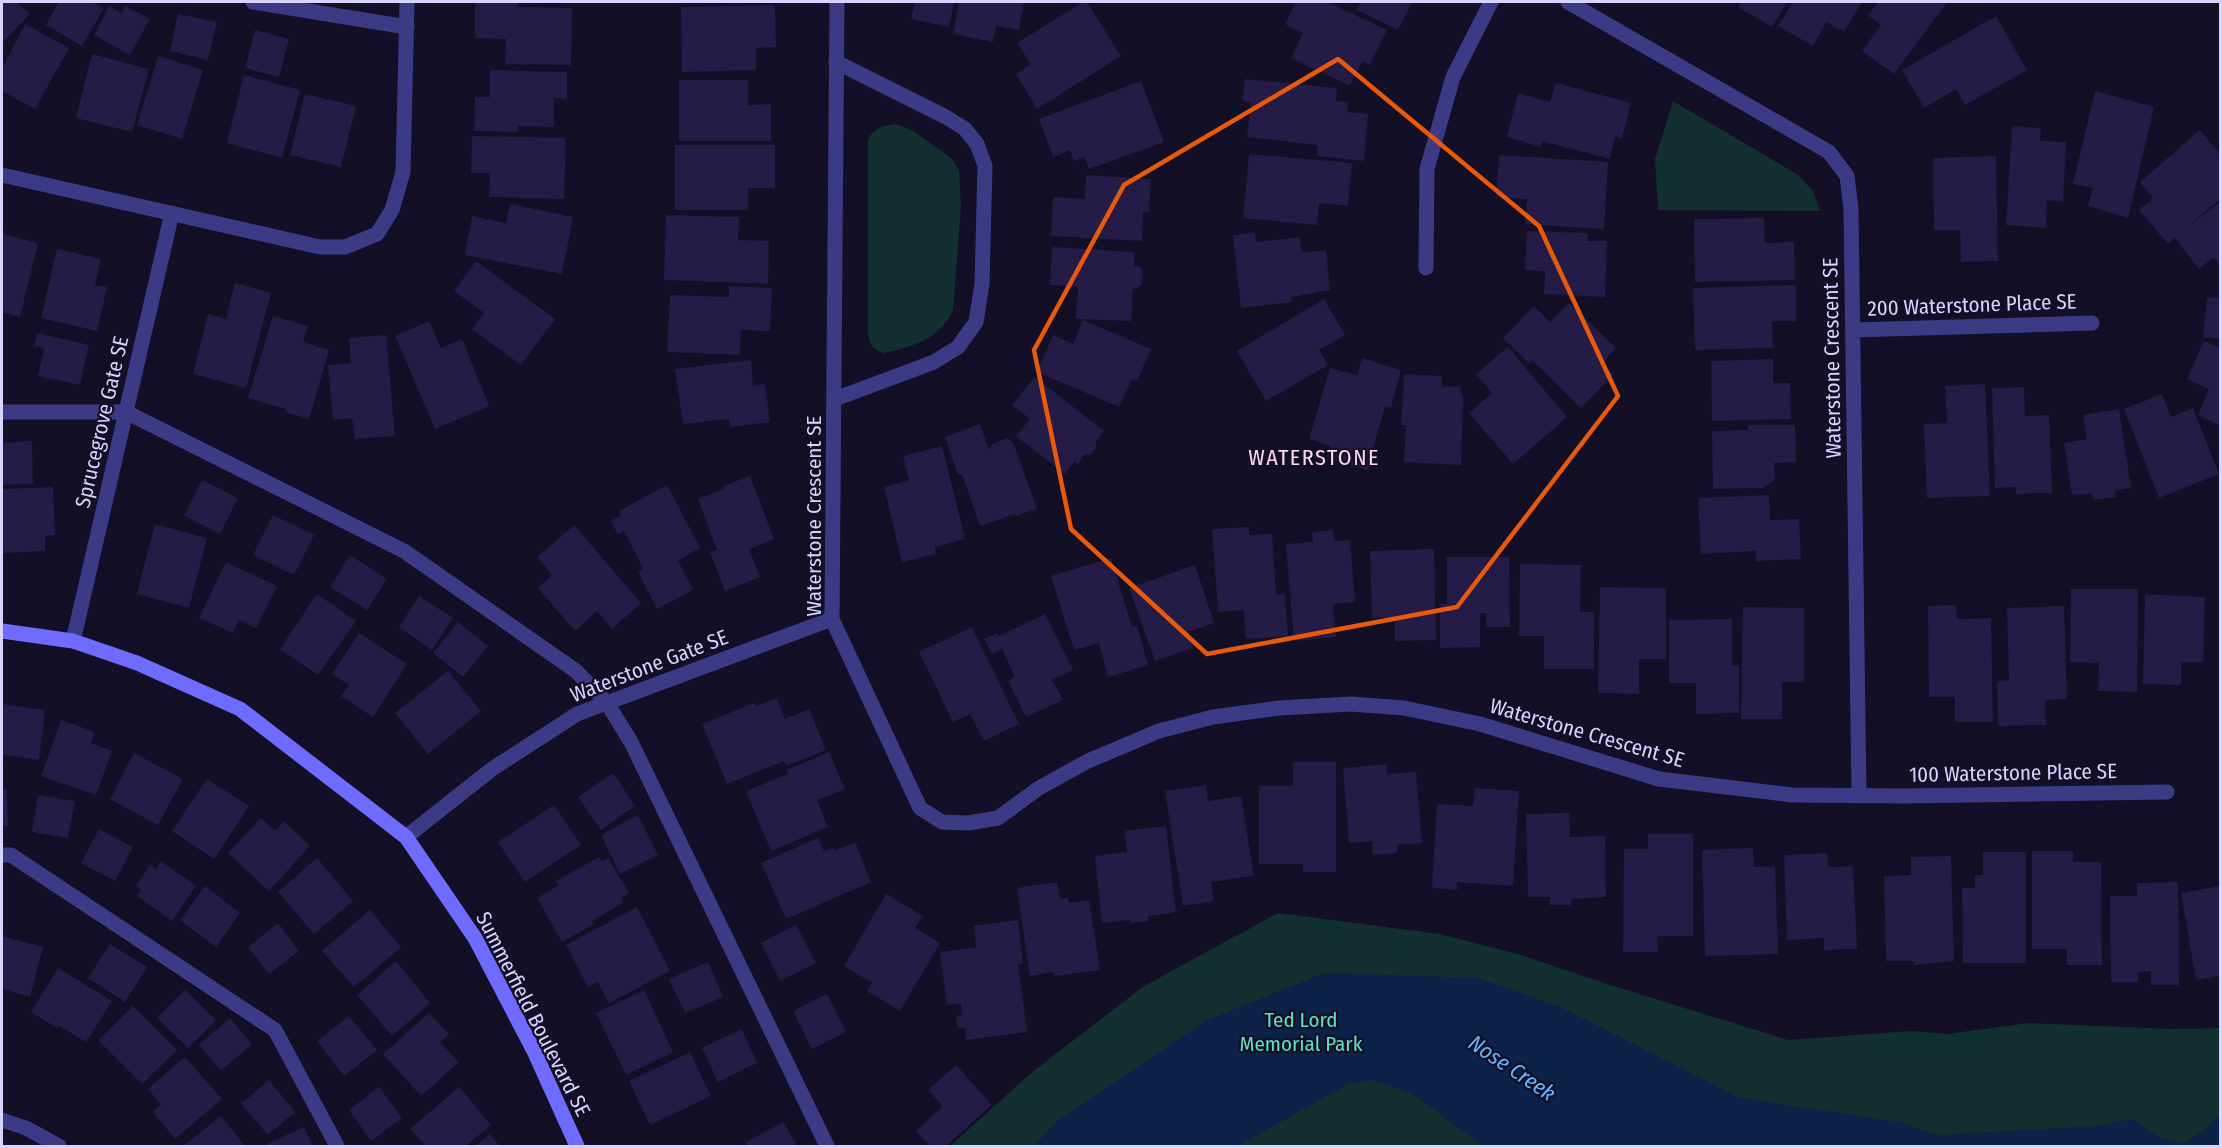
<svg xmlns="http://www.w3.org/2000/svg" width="2222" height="1148" viewBox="0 0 2222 1148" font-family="'Fira Sans Condensed',sans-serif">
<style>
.green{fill:#12302f}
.water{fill:#0c2248}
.building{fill:#241b47}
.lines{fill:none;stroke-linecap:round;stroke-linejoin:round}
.lane{stroke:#3d3a85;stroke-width:15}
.street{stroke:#3d3a85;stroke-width:15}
.secondary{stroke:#6f6bff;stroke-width:15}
.marked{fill:none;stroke:#e8590c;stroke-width:4.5;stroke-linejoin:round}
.labels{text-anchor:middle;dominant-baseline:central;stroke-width:4.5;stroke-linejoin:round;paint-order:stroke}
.street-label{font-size:21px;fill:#d9d4ff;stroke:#130f26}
.park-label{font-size:21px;fill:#5fe0c0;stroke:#130f26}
.neighbourhood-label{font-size:22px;letter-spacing:1.5px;fill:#ffd6f0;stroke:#130f26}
.water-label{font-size:22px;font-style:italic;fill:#62b6ff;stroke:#130f26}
</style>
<rect width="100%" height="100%" fill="#130f26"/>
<!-- green -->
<path class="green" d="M1673,101L1798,175L1813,191L1820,211L1658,210L1655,159Z
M896,124L913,131L951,158L959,170L961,207L953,310C938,341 916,345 884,353C872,349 869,344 868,332V140C873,128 884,126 896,124Z
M1278,913L1440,934L1518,954L1610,985L1788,1040L1911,1031L1947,1034L2029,1023L2172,1029L2220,1028V1146H950L1031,1073L1144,986Z"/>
<!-- water -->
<path class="water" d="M1325,973L1478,978L1565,1009L1740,1098L1899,1122L1936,1135L2098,1126L2133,1119L2160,1138L2183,1144L2203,1131L2218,1115L2220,1114V1146H1483L1417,1097L1395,1087L1372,1080L1348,1084L1238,1146H1034L1058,1120L1205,1021Z"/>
<!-- building -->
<path class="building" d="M2,2H17L30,14L2,43Z
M59,2H92L104,8L82,46L46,25Z
M475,2H518V7L572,8L571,65L505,64L506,39L475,38Z
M915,2H954L949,27L911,19Z
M959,2H1024L1019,30L996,26L993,42L953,34Z
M1083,2H1087L1121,56L1037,109L1016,74L1031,64L1017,43Z
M1296,2H1327L1387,30L1370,65L1362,61L1350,86L1291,58L1303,33L1285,24Z
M1361,2H1412L1398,30L1357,10Z
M1741,2H1787L1772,27L1738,7Z
M1793,2H1862L1844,32L1826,22L1813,46L1778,26Z
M1878,2H1947L1894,74L1862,51L1881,25L1868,15Z
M775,5L776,47L756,48V70L682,72L681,7Z
M109,6L122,13L125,6L150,19L130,55L94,35Z
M178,14L217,22L208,60L170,51Z
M1996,16L2027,70L1965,105L1956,89L1924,108L1902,70Z
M25,24L69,48L35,109L2,91V68Z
M255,30L289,39L279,77L245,68Z
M92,54L149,69L132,132L76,118Z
M158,56L203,70L182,139L137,125Z
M490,70L567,72V99L554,98V127L518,126V132L474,131L475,97H490Z
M244,75L300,90L282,158L227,143Z
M1245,79L1337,88L1336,101L1348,102L1347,112L1368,114L1364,161L1317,156L1318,145L1247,137L1251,102L1242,101Z
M679,80H748V105L771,104V141H679Z
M1141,81L1164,142L1089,169L1084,157L1074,161L1070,150L1053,157L1039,119Z
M1556,83L1631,103L1622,138L1615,137L1610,159L1542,141L1541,147L1507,137L1518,93L1550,102Z
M2095,91L2154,107L2128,218L2088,206L2093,188L2073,184Z
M305,94L356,106L341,167L290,155Z
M2012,126L2041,128L2040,141L2066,142L2063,202L2047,200L2046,228L2006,225Z
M2200,130L2220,154V199L2189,226L2220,202V266L2214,257L2199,269L2175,238L2168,244L2139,210L2153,198L2140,182Z
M472,136L566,138L564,199L489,197L490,173H471Z
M675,145H775V188H748V210H675Z
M1249,154L1352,163L1348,206L1319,203L1317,225L1243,218Z
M1499,155L1608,162L1604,229L1525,224L1527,199L1496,197Z
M1996,156L1998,261L1961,262L1960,230H1934L1933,158Z
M1086,175L1151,179L1149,212H1143L1142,241L1051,236L1053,197L1085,199Z
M510,204L573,217L562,274L465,255L472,216L506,223Z
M666,215L739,217L738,240L769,241L768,284L664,280Z
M1764,218L1765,243L1794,242L1795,280L1695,282L1694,219Z
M1527,231L1588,233L1587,241H1607L1605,297L1544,294L1545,271L1525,270Z
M1255,233L1256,242L1300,237L1302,253L1326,250L1330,290L1291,297L1292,302L1241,308L1233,235Z
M2,234L38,243L20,317L2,312Z
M1052,247L1134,252V266H1139L1143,271L1142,284L1137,288L1133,289L1131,321L1076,319L1078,287L1050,285Z
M57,249L101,259L95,285L107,287L97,331L41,318Z
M476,261L555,319L521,365L472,329L484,313L454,291Z
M235,283L271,293L246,388L193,374L208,314L226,319Z
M1796,285V321H1772L1773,348L1695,350L1693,288Z
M729,286L772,288L770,331L741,330L740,355L667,352L670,295L729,297Z
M2207,297L2220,298V339L2203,337Z
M1324,299L1345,335L1319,350L1328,365L1266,401L1237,351Z
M1569,303L1616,348L1602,363L1614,374L1581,408L1532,360L1529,363L1503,338L1534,306L1550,322Z
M273,316L308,326L303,342L329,350L309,419L285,412L286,409L248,398Z
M1083,320L1151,349L1137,381L1132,379L1119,407L1037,372L1053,335L1073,344Z
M429,321L441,348L462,339L489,406L435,429L395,336Z
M37,333L89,345L80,385L38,376L44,348L34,346Z
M386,335L395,436L355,439L352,418L333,420L328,365L351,363L349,338Z
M2204,341L2220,348V426L2198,415L2209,389L2187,379Z
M1508,347L1567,417L1513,464L1469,413L1492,393L1476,374Z
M1362,358L1401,370L1391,408L1385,406L1367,470L1327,458L1331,446L1309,439L1330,368L1357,375Z
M1773,359V383H1790L1791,419L1712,421L1711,361Z
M751,360L753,386L765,384L770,422L730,427L729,419L683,424L675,369Z
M1404,374L1442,376V386L1460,387L1463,400L1461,465L1404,462L1406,425H1401Z
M1035,377L1104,431L1096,441V448L1091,455H1084L1078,464L1075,461L1065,474L1016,436L1030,419L1012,405Z
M1985,384L1990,496L1927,498L1924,424L1947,423L1945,386Z
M2024,387L2025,416L2049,415L2052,493L2016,494V487L1995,488L1992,388Z
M2162,394L2171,417L2193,408L2219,474L2159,498L2124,409Z
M2119,409L2131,488L2114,491L2116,497L2093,500L2092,493L2072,495L2064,443L2087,439L2083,415Z
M980,424L989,450L992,444L1006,438L1013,442L1037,509L1015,516V514L980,526L962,474L958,475L945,437Z
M1748,425H1795L1796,462L1774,463L1775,480L1762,488L1713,489L1712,431L1748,430Z
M32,441L33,484L2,485V443Z
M942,446L965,539L935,547L936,554L902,562L884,487L909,480L903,456Z
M750,476L774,539L749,549L760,577L725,591L710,552L717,550L698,499L724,489L723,486Z
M202,480L238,498L220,534L184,516Z
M667,485L700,548L678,561L693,590L657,609L638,572L643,568L624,531L618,535L611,521L621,515L619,511Z
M53,487L55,535L45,536V551L2,553V489Z
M1769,495L1770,520L1799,519L1801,559L1756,561V551L1701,554L1698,498Z
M273,515L314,535L294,575L253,555Z
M155,524L207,538L189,608L137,594Z
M574,525L641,603L612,629L597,611L575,631L538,588L552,575L537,557Z
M1249,527V535L1272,534L1276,595L1285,594L1288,636L1246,639L1244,610L1218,612L1212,529Z
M1333,530L1334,541L1350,540L1355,602L1333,604L1336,637L1294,641L1286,544L1313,542L1312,532Z
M1434,549L1436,640L1395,641V617L1372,618L1370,551Z
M350,555L387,579L367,610L330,587Z
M1447,557H1509L1510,627H1486V613H1480V647L1440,648V604H1447Z
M1111,558L1132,627L1137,626L1148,665L1108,677L1099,643L1074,650L1051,576Z
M226,562L277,586L256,628L239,620L233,633L199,618Z
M1520,564L1581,565L1580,612H1594V669H1544V636H1519Z
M1195,565L1214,623L1188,632L1193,648L1155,661L1129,588Z
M1600,587L1666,588V659H1639V694L1598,693Z
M2071,589H2138L2137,692L2098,691L2099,663L2070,662Z
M317,594L356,621L318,675L280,649Z
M2145,594L2205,597L2203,662H2181V685L2143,684Z
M419,596L453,618L432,650L399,627Z
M1956,605L1957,619L1991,618L1993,722H1955V697H1929L1928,606Z
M2064,606L2067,699L2045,700L2046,725L1998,726L1997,681L2009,680L2007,608Z
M1743,607L1804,608V682H1782V719H1741Z
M1045,614L1073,670L1052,680L1063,700L1026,717L1008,681L1015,677L1002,649L992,654L984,639L997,633L999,636Z
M1732,619V665H1739V713L1696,714V683H1669V620Z
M458,622L488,646L463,677L433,653Z
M972,627L1019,724L984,741L970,714L953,722L919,652Z
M359,633L407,664L373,717L341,696L349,685L332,674Z
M448,671L481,711L428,754L395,713Z
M777,698L785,719L809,709L826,750L786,766L784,761L727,784L702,724L754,703L756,706Z
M2,704L45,710L39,760L2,755Z
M61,720L95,732L91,743L112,751L96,795L41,776Z
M829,752L845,789L817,800L828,827L771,851L746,791L788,774L786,770Z
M134,753L183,779L158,825L110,799Z
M1293,762H1336V872H1303V864H1259V786H1293Z
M1387,764V774L1416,772L1422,843L1397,845V853L1373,855L1372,841L1349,843L1343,768Z
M613,773L635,806L601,830L578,797Z
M207,779L249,806L214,859L172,831Z
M1206,785L1208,801L1241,796L1254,876L1211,882L1214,901L1183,906L1165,791Z
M1475,788L1519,791L1513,886L1457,882V890L1432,888L1437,804L1473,806Z
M2,789H7L8,826H2Z
M38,795L75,801L68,838L32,832Z
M554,805L581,845L525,882L498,842Z
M1569,813L1570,837L1605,836L1606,897L1571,899V905H1550V897H1528L1526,814Z
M638,815L658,855L620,874L601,835Z
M261,818L275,831L284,821L310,846L269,891L228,853Z
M1166,826L1176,912L1148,916V921L1130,923V920L1102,923L1095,856L1127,852L1125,831Z
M99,829L133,847L115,881L81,863Z
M1648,834H1693V936H1657L1658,952H1623L1624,849H1648Z
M818,838L824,851L833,848L834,851L855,842L871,882L786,919L761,863Z
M1753,848L1754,867L1775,866L1778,954L1705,956L1702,850Z
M2032,851H2073V862H2101L2102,965H2067V949H2032Z
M1983,852H2026V963H1963L1962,888H1975V875H1983Z
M1827,853L1828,867L1853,866L1857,949L1824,950V938L1787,940L1784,855Z
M1951,856L1954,961L1914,965V961H1886L1884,876L1911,875V857Z
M599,857L602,861L608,858L629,893L621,898L623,903L592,921L594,924L562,942L537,898L559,885L556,881Z
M317,858L353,901L314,934L278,892Z
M161,861L196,886L172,921L137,896L141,890L136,886L150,865L156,869Z
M1057,882L1060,899L1068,898L1069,903L1089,900L1100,970L1054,976L1053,972L1030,976L1017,888Z
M2178,882L2179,985H2151V971L2138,972V982H2111L2110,896H2137V883Z
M205,886L240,913L216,947L180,920Z
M2220,886V976L2196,980L2181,893Z
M886,894L923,916L915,928L940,943L900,1011L867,991L872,983L844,966Z
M637,907L670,971L609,1003L598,982L588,987L566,945Z
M370,910L401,947L354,987L322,951Z
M1018,920L1023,964H1018L1027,1032L966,1040L965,1028L958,1029L956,1016L962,1015L961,1004L947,1005L940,952L976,947L974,926Z
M278,923L299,951L269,974L248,947Z
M796,925L816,963L780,981L761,943Z
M2,936L43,947L30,997L2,989Z
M110,944L147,967L125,1002L88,978Z
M396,961L430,1003L392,1036L357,995Z
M708,962L723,997L685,1013L669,979Z
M58,968L112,1001L86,1042L58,1025L57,1028L31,1012Z
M185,990L216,1020L188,1048L157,1018Z
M644,990L673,1052L626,1075L596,1013Z
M827,994L846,1032L812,1049L793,1011Z
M133,1006L177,1050L142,1084L98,1040Z
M429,1013L449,1034L440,1042L459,1062L421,1096L383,1054Z
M349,1016L377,1050L344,1076L317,1041Z
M230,1018L252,1044L221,1071L199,1045Z
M742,1029L757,1063L718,1082L702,1048Z
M690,1052L711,1096L650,1125L629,1081Z
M185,1057L222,1099L175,1139L153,1112L161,1105L148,1089Z
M956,1065L992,1105L946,1146H930L916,1131L943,1106L928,1090Z
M269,1080L295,1112L268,1135L241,1104Z
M379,1087L402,1118L371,1141L349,1110Z
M459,1087L491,1125L466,1146H426L410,1129Z
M221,1116L245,1146H183Z
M784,1122L797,1146H748L746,1142Z
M304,1127L313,1146H267V1144Z
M489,1134L500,1146H475Z"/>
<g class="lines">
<!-- lane -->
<path class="lane" d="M253,2L407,27
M2,412H126L404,551L576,671L607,703L631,742L827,1146
M2,855H11L275,1030L337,1146"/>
<!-- street -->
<path class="street" d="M837,2L832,619L920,808L942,822L968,823L998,818L1039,788L1088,761L1159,731L1213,717L1279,708L1351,704L1404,708L1480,724L1659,779L1792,795L1904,796L2167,792
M1568,2L1829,152L1847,176L1851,209L1859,796
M2,175L320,247H345L377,234L392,210L403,172L407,2
M1426,268L1427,169L1453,77L1491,2
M1853,330L2092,323
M835,399L934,362L958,347L976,322L982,284L985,166L977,144L965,129L946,117L836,62
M73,641L172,213
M406,837L492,769L577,714L832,619
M2,1120L26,1128L59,1146"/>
<!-- secondary -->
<path class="secondary" d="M2,631L73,641L137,663L240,709L406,837L475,938L534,1051L577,1146"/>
</g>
<!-- marked area -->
<path class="marked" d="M1338,59L1539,226L1618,396L1457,607L1207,654L1071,529L1034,350L1124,185Z"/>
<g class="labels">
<!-- street labels -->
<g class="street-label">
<text transform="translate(1972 305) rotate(-2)">200 Waterstone Place SE</text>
<text transform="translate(1832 358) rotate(-91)">Waterstone Crescent SE</text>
<text transform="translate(102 422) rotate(-77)">Sprucegrove Gate SE</text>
<text transform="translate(814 516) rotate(-90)">Waterstone Crescent SE</text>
<text transform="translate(649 666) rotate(-21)">Waterstone Gate SE</text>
<text transform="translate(1587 733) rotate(16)">Waterstone Crescent SE</text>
<text transform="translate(2013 773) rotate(-1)">100 Waterstone Place SE</text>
<text transform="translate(533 1014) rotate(63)">Summerfield Boulevard SE</text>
</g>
<!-- park labels -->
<g class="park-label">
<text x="1301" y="1020">Ted Lord<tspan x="1301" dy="24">Memorial Park</tspan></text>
</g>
<!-- neighbourhood labels -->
<g class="neighbourhood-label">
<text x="1314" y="457">WATERSTONE</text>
</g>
<!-- water labels -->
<g class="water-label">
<text transform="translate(1512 1068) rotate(34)">Nose Creek</text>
</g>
</g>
<!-- border -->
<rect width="2222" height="1148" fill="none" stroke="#d9d4ff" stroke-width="6"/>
</svg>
